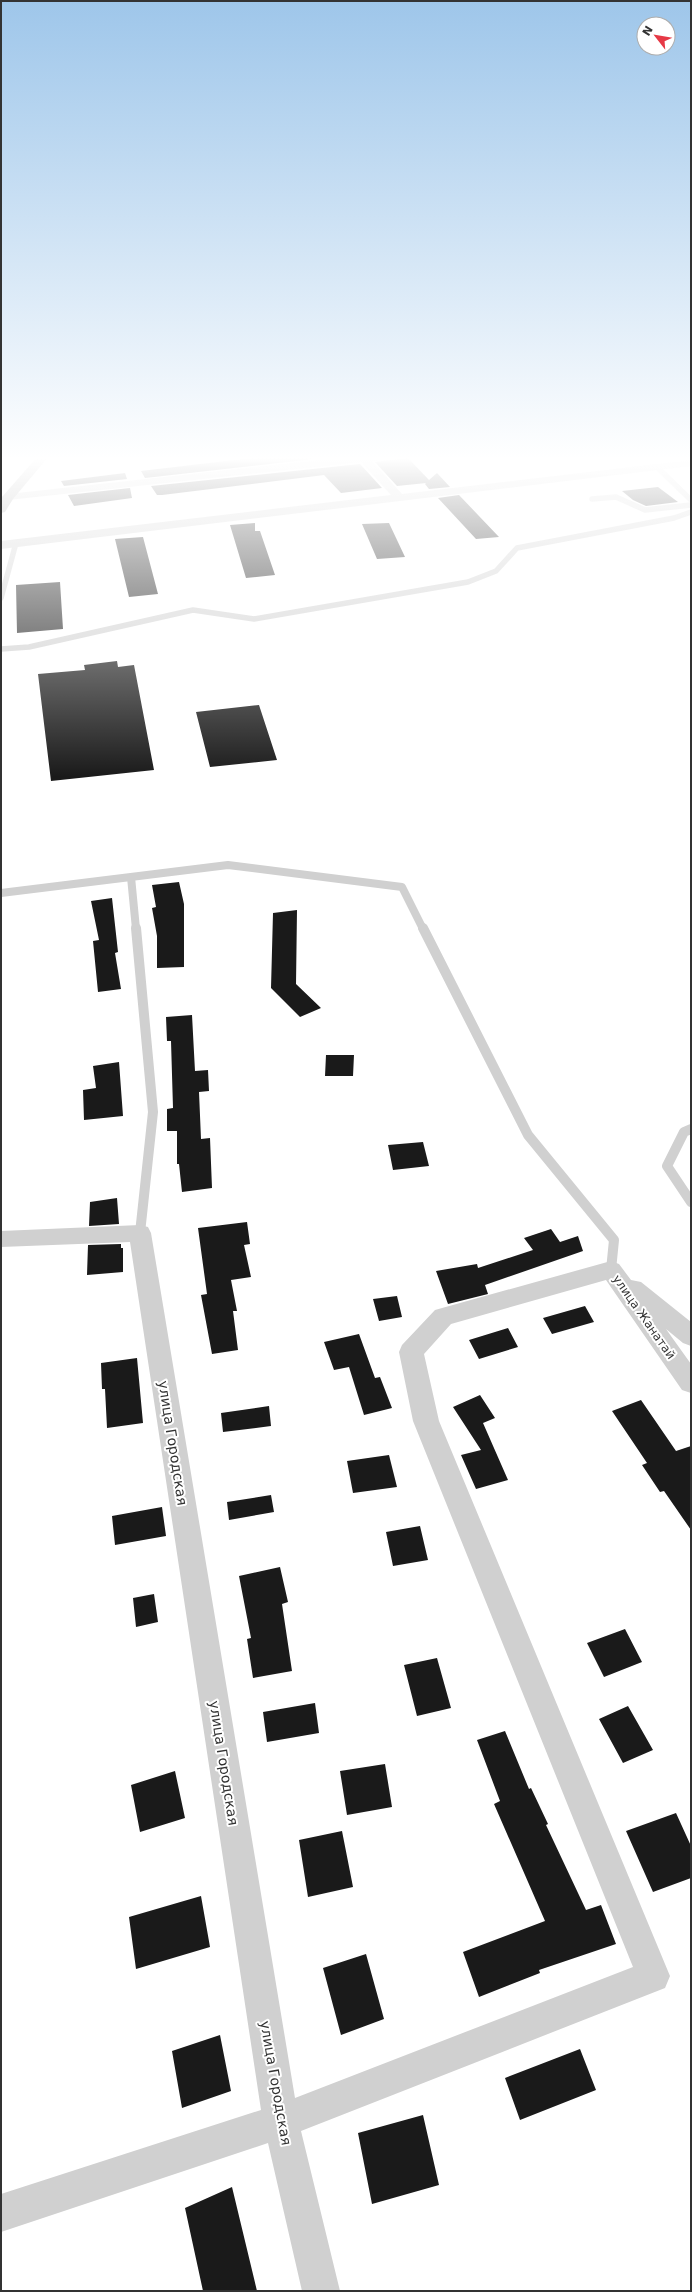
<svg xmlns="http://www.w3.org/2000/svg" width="692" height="2292" viewBox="0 0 692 2292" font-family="'DejaVu Sans',sans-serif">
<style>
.building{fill:#1a1a1a}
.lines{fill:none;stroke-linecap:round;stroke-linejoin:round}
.lane-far2{stroke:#d0d0d0;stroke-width:5.5}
.lane-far1{stroke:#d0d0d0;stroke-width:8}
.lane{stroke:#d0d0d0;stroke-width:10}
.street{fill:#d0d0d0;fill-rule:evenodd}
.highway{fill:#9a9a9a;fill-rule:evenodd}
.labels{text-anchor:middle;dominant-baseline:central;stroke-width:4;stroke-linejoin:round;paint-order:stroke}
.street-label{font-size:12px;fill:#333;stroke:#fff}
.near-street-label{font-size:14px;fill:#333;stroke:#fff}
</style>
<rect width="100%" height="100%" fill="#fff"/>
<!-- building -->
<path class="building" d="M268,456H310L313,459L145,478L141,471Z
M408,458L429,480L437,473L450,487L429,489L425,484L426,483L397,486L375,462Z
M360,464L382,488L341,493L324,475L162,495H157L151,486Z
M125,473L127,479L64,486L61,481Z
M658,487L678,502L646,506L633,500L622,491Z
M130,488L132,498L74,506L68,495Z
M459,495L499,537L476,539L438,498Z
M255,523V531H260L275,575L246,578L230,525Z
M389,523L405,557L377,559L362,524Z
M143,537L158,594L129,597L115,539Z
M60,582L63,629L17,633L16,585Z
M117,661L118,667L134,665L154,770L51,781L38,674L85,670L84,665Z
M259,705L277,760L210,767L196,712Z
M179,882L184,904V967L157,968V936L152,908L156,907L152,885Z
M112,898L118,952L115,953L121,989L98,992L93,941L99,940L91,901Z
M297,910L296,984L321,1008L300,1017L271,988L273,913Z
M192,1015L195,1071L208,1070L209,1091L199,1092L201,1139L210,1138L212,1188L182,1192L179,1164H177V1131H167V1109L173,1108L171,1041H167L166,1017Z
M326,1055H354L353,1076H325Z
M119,1062L123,1116L84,1120L83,1090L96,1088L93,1066Z
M423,1142L429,1166L393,1170L388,1145Z
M117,1198L119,1224L89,1226L90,1202Z
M247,1222L250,1244L244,1245L251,1277L231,1280L237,1311H233L238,1350L212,1354L201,1295L207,1294L198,1228Z
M551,1229L560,1242L578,1236L583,1251L485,1285L488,1294L448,1304L436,1271L477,1264L478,1268L533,1250L524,1238Z
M121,1244V1248H123V1272L87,1275L88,1245Z
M397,1296L402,1317L379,1321L373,1299Z
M585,1306L594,1322L552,1334L543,1318Z
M508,1328L518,1347L479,1359L469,1340Z
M359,1334L375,1378L380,1377L392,1408L364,1415L349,1367L334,1370L324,1342Z
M137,1358L143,1423L107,1428L105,1389H102L101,1363Z
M480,1395L495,1418L483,1423L508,1480L476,1489L461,1455L481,1450L453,1407Z
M641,1400L676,1451L691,1446V1530L664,1491L660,1492L642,1465L647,1463L612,1411Z
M269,1406L271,1426L223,1432L221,1413Z
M389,1455L397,1487L353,1493L347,1461Z
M271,1495L274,1512L229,1520L227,1502Z
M162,1507L166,1536L115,1545L112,1516Z
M420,1526L428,1560L393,1566L386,1532Z
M280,1567L288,1602L282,1604L292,1671L253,1678L247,1639L251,1638L239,1576Z
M154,1594L158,1622L136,1627L133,1598Z
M625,1629L642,1662L604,1677L587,1643Z
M437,1658L451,1708L417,1716L404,1665Z
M315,1703L319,1733L267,1742L263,1712Z
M628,1706L653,1750L623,1763L599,1719Z
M505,1731L529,1789L531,1788L548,1824L546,1825L586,1910L601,1905L616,1944L539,1970L540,1973L479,1997L463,1952L545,1921L494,1804L500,1801L477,1740Z
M385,1764L392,1807L347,1815L340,1771Z
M175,1771L185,1818L140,1832L131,1785Z
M676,1813L691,1846V1878L653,1892L626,1831Z
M342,1831L353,1887L308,1897L299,1840Z
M201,1896L210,1947L136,1969L129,1917Z
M366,1954L384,2019L341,2035L323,1968Z
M220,2035L231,2091L182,2108L172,2051Z
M580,2049L596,2090L520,2120L505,2078Z
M423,2115L439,2185L372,2204L358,2133Z
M232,2187L257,2291H203L185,2208Z"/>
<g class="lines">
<!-- lane-far2 -->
<path class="lane-far2" d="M657,467L691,500
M592,499L616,497L645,510L691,505
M1,598L16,543
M1,649L29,647L193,610L254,619L468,582L496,571L517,548L674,518L691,512"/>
<!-- lane-far1 -->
<path class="lane-far1" d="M131,877L136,929
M1,893L228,865L402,887L423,929"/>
<!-- lane -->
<path class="lane" d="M136,928L153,1112L140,1233
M423,928L528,1135L614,1240L611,1270
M691,1129L684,1132L667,1166L691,1202"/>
<!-- street -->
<path class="street" d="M356,456H393L388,459L372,461L402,494L691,460V466L1,549V541L391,495L361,462L8,500L2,497L8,494Z
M140,1225L148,1227L151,1233L295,2098L633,1967L413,1421L399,1352L402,1345L435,1310L611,1261L619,1264L631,1280L641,1282L691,1322V1346L683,1343L666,1329L691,1364V1393L682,1390L606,1280L451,1324L424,1354L439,1421L670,1976L665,1988L301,2131L340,2291H302L268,2143L1,2232V2194L261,2110L130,1242L1,1247V1231Z"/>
<!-- highway -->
<path class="highway" d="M38,456H49L13,499L5,512L1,513L2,497Z"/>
</g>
<!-- sky -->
<linearGradient id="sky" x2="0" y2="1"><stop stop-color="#9ec6ea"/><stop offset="0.59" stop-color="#fff"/><stop offset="1" stop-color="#fff" stop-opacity="0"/></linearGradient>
<rect width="692" height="777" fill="url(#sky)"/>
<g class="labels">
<!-- street labels -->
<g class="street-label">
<text transform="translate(644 1317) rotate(55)">улица Жанатай</text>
</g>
<!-- near-street labels -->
<g class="near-street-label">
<text transform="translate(173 1443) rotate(81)">улица Городская</text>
<text transform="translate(224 1763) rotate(81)">улица Городская</text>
<text transform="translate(276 2083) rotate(80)">улица Городская</text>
</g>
</g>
<!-- border -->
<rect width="692" height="2292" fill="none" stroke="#333333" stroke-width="4"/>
<!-- north arrow -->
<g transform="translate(656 36) rotate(301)"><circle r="19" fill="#ffffff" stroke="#adadad"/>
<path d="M0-3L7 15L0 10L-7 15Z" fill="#e63946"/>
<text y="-6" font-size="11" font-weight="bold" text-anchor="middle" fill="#333333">N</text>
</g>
</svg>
